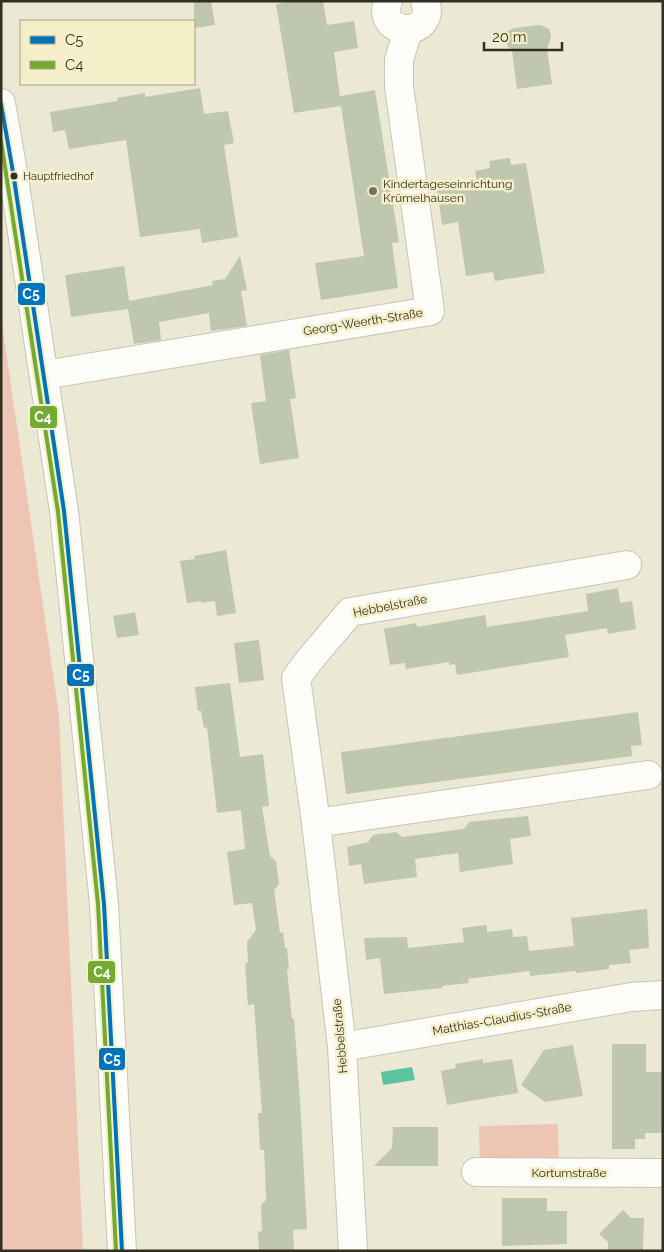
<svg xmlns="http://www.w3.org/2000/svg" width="664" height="1252" viewBox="0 0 664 1252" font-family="Raleway,sans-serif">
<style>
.green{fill:#edc5b4}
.water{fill:#5ec2a0}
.building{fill:#bfc8ae}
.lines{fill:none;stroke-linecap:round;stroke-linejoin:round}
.minor-casing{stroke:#c8c5b5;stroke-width:30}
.major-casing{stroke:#c8c5b5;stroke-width:30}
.minor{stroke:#fcfcf8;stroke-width:28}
.major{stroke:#fcfcf8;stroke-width:28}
.bus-1-casing{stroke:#f5efc9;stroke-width:8}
.bus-2-casing{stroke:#f5efc9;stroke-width:8}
.bus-1{stroke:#0073bb;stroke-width:4}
.bus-2{stroke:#73aa31;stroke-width:4}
.bus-dot{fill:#322f21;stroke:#f5efc9;stroke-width:2}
.poi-dot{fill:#73705f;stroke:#f5efc9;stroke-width:2}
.labels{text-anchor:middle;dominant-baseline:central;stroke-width:5;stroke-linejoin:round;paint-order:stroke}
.bus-label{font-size:11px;fill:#322f21;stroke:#f5efc9;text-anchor:start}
.poi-label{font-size:12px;fill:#322f21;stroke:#f5efc9;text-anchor:start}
.street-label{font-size:12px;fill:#322f21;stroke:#f5efc9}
.line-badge{stroke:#f5efc9;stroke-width:2}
.badge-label{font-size:14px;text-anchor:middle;font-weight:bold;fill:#fff}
</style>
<rect width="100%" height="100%" fill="#ebe8d3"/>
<!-- green -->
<path class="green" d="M1,317L59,715L83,1251H1Z
M558,1124L559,1163L480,1165L479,1126Z"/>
<!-- water -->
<path class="water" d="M412,1067L415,1080L383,1085L381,1072Z"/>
<!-- building -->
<path class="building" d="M194,1H211L215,25L194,28Z
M294,1H323L327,25L354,21L358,48L334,52L340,96L375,90L399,242L392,243L398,288L321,300L315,263L364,256L341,106L294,113L276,4Z
M539,25L548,28L550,32L551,37L547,49L552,84L517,89L512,50L508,47L505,38L508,31L514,28Z
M200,88L204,114L228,111L234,143L224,145L238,237L202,243L200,229L140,237L126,140L69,149L65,130L53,132L50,112L117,101V98L145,93V97Z
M510,158L511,165L526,163L545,273L495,281L493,272L466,276L458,222L442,225L437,188L477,182L475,171L490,168L489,161Z
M240,256L247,290L241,291L247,326L211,331L209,313L159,322L161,340L134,344L128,309L71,317L65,275L124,266L129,301L213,285L212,281L225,279Z
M289,350L296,398L290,399L299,458L260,464L251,403L266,401L260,355Z
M226,550L236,613L217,616L215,601L201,603V601L187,603L180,561L195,559L194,556Z
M618,588L620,603L632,601L636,629L608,634L607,628L565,635L569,657L457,675L455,664L449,665V662L406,669L405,663L390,665L384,629L416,623L417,627L485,615L487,627L588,611L586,594Z
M135,612L139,635L117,638L113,616Z
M259,640L264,680L239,683L234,643Z
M230,683L240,757L263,754L269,806L262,807L270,856L276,861L279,884L274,890L280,933L283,932L285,948H287L289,969L287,970L292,1019H294L300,1099L307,1229L293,1230L294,1251H259L258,1232L262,1231L261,1205L266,1200L265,1171L264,1150H260L258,1113H262L254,1004L248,1005L245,965L248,961L247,942L256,930L252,903L234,905L227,852L245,849L241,810L217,813L207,727L204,728L201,711H198L195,687Z
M638,712L642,745L631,746L632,756L346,794L341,752Z
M528,816L531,836L510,839L513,864L460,872L458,853L415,859L417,877L364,884L361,864L349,866L347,847L368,842L373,835L396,832L402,837L464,829L469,822Z
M647,909L649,948L629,950L631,963L609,965V969L576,973V971L530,976L529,971L468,979L469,983L442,986V988L384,994L380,958L366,960L364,938L407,937L408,948L464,942L462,928L487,925V932L512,929L513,937L527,936L529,951L574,946L571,918Z
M612,1044H646V1072H663V1133H645V1139H635V1149H612Z
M573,1045L583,1096L545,1102L521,1085L544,1050Z
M483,1059V1063L512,1059L518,1093L447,1105L441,1071L456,1068L455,1064Z
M393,1127H438V1166H374L392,1148Z
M502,1198H547V1211H567V1244L502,1246Z
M623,1210L631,1218H644L643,1251H608V1242L599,1234Z"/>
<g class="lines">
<!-- minor casing -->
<g class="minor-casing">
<path id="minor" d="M388,1C375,39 438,38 425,1
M44,375L430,311L399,86V60L408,30
M316,823L648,775
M342,1047L631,997L663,995
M476,1172L663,1173
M353,1251L342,1047L316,823L296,678L311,658L350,612L627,565"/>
</g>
<!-- major casing -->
<g class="major-casing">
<path id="major" d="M1,103L13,172L64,511L104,904L122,1251"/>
</g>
<!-- minor -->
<use href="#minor" class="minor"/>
<!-- major -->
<use href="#major" class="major"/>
<!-- bus-1 casing -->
<g class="bus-1-casing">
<path id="bus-1" d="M1,104L13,172L64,511L104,904L122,1251"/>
</g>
<!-- bus-2 casing -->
<g class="bus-2-casing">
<path id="bus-2" d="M1,141L58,512L98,904L116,1251"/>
</g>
<!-- bus-1 -->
<use href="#bus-1" class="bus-1"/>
<!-- bus-2 -->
<use href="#bus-2" class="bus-2"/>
</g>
<!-- markers -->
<circle class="bus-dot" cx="14" cy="176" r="4.5"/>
<circle class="poi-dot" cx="373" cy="191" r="5"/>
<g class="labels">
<!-- bus labels -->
<g class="bus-label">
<text x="23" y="176">Hauptfriedhof</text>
</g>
<!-- poi labels -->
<g class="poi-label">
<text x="383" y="184">Kindertageseinrichtung<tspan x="383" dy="14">Krümelhausen</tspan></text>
</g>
<!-- street labels -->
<g class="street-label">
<text transform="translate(363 322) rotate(-9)">Georg-Weerth-Straße</text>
<text transform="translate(390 606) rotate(-11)">Hebbelstraße</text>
<text transform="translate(502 1019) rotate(-10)">Matthias-Claudius-Straße</text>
<text transform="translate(340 1036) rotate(-95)">Hebbelstraße</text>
<text x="569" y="1173">Kortumstraße</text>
</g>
</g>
<g class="line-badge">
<rect x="17" y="282" width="29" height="24" rx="5" fill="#0073bb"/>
<rect x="29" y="405" width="29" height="24" rx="5" fill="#73aa31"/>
<rect x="66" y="663" width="29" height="24" rx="5" fill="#0073bb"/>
<rect x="87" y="960" width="29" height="24" rx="5" fill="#73aa31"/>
<rect x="98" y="1047" width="28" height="24" rx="5" fill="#0073bb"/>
</g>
<g class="badge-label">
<text x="31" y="299">C5</text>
<text x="43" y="422">C4</text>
<text x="81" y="680">C5</text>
<text x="102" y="977">C4</text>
<text x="112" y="1064">C5</text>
</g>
<!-- border -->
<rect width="664" height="1252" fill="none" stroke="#322f21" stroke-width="5"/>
<!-- legend -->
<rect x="20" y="20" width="175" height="65" fill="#f5efc9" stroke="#a7a286"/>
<rect x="30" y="36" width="25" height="8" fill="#0073bb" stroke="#a7a286"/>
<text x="65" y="45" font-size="15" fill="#322f21">C5</text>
<rect x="30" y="61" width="25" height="8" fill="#73aa31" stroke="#a7a286"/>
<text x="65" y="70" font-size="15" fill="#322f21">C4</text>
<!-- scale -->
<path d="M484 42v8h78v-8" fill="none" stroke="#322f21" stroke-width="2.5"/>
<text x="492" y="42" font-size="15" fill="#322f21" stroke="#f5efc9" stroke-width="4" paint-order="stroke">20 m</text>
</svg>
